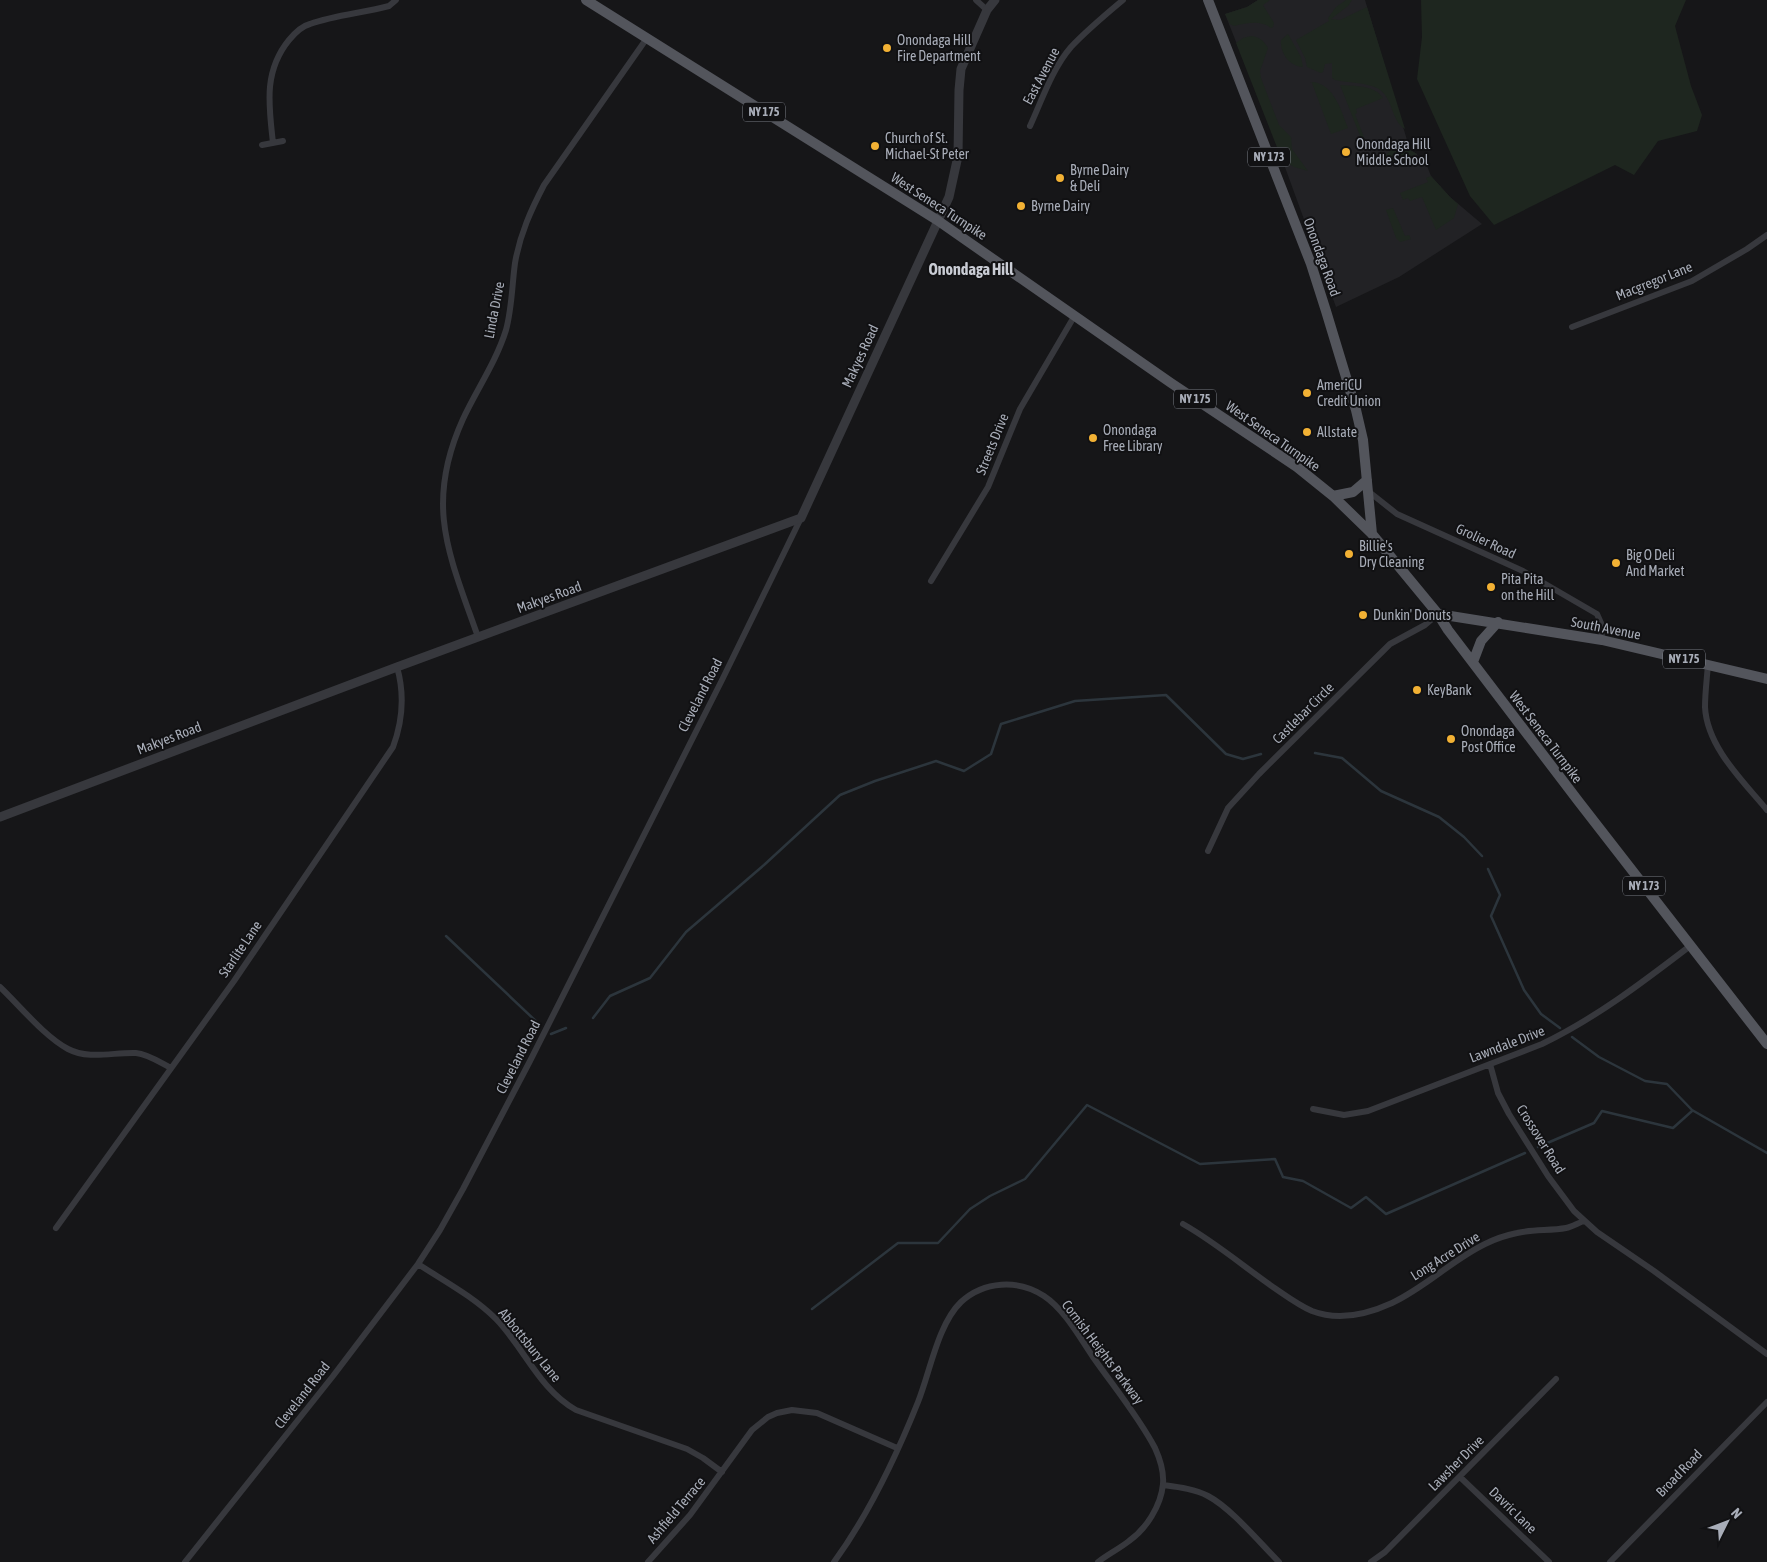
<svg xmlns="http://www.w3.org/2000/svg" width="1767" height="1562" viewBox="0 0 1767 1562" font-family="'Asap Condensed',sans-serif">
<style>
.built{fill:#222225}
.green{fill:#1e261f}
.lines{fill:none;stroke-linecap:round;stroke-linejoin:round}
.stream{stroke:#2c353c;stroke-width:2.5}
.minor{stroke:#37383d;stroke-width:6}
.tertiary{stroke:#37383d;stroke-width:9}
.primary{stroke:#53555c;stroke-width:10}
.poi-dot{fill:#f2b134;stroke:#111113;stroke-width:2}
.labels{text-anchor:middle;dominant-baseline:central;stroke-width:4;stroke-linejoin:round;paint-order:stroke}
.shield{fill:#111113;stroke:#7b7e86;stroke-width:1}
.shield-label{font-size:12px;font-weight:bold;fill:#a8adb8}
.poi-label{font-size:14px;fill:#a8adb8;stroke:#111113;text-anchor:start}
.street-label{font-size:14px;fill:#a8adb8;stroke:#111113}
.quarter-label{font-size:16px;font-weight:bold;fill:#c9ccd4;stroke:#111113}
</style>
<rect width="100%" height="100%" fill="#161618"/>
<!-- built -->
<path class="built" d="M1258,0H1365L1410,150L1417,154L1418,157L1423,156L1431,176L1450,197L1482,224L1399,277L1336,307L1278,148L1225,14L1247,7Z"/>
<!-- green -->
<path class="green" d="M1258,0H1270L1263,5L1274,23L1273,27L1271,28C1261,20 1247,23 1234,26L1230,24L1225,14L1247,7Z
M1346,0H1352L1348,6L1331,19L1340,20L1367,7L1405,129C1390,120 1394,97 1377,88C1364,82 1349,83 1335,80L1332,78V63L1325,64L1323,72L1321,73L1307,67L1305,58L1296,40L1329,21L1328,18L1336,7Z
M1421,0H1686L1675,26L1691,86L1702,115L1697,131L1658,141L1634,175L1615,165L1494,225L1470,196L1417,79L1422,37Z
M1288,34L1301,57L1303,67C1289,66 1280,53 1281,40Z
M1251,36C1260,37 1263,40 1268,48L1260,71L1261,78L1279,125L1291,137L1292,149L1308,171L1294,167L1282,160L1236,43L1243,38Z
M1314,82C1335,86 1341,111 1348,128L1331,134L1312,83H1310Z
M1340,85C1354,86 1375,85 1383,98L1356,109L1357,113L1355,114L1367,145L1364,146Z
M1400,140L1408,141L1410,150L1417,154L1388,165L1385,156L1391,150L1390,145Z
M1431,176L1450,197L1458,204L1454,218L1436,230L1422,197L1410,201L1408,198L1403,200L1400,193L1428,182L1426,178Z
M1393,208L1405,236L1409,235L1411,239L1400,242L1396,238L1386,210Z"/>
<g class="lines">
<!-- stream -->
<path class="stream" d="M1315,753L1342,758L1381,791L1439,817L1464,837L1482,856
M1488,869L1500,895L1491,916L1524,990L1541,1014L1560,1028
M446,936L540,1025
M593,1018L610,996L650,978L686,932L764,865L840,795L875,781L936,761L964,771L991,754L1001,724L1075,701L1166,695L1226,754L1243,759L1261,754
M551,1034L566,1028
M1572,1037L1599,1057L1645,1081L1667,1084L1692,1110L1767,1153
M1538,1147L1594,1123L1602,1111L1673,1128L1692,1111
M812,1309L898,1243H938L970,1209L990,1196L1025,1179L1087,1105L1200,1164L1275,1159L1283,1177L1303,1181L1351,1208L1366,1197L1386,1214L1525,1153"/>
<!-- minor -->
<path class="minor" d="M976,0L987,10
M1030,126C1042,100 1052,69 1071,47C1087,30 1105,15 1123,0
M273,143C269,106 263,72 289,40C294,34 302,26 310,24C335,15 363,13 389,6L396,0
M262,145L283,141
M1572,327L1692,281L1747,249L1767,235
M1368,491L1397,514L1523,571L1597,614L1601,623L1602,640
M931,581L988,487L1020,409L1075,315
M478,637C449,554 424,505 463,419C477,389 496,362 506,330C512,308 512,285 515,263C520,234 531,210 544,185L647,38
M1708,664C1707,678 1705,693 1705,707C1707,747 1743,781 1767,810
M1208,851L1228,808L1259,774L1390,644L1425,625L1438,614
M0,987C20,1006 44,1036 68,1049C89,1060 114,1052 136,1053C148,1054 161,1063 171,1068
M1490,1064L1498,1093L1509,1114L1548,1176L1574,1211L1597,1232L1654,1271L1767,1354
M1313,1109L1344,1115L1368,1111L1542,1044C1596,1018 1643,982 1690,946
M1183,1224C1215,1242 1243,1266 1273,1287C1285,1295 1298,1305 1312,1311C1338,1321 1368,1314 1392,1303C1426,1287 1452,1260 1485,1244C1495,1239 1507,1235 1517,1233C1533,1229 1550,1231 1566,1228C1572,1227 1578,1223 1584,1221
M56,1228L234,981L393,747C403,720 405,695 397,667
M418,1264C444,1281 474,1297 496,1319C525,1349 539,1389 576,1410L687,1449L703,1458L722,1472
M1460,1477L1549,1562
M1163,1485C1178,1487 1195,1489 1208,1496C1231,1508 1260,1543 1279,1562
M185,1562L333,1376L418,1264L440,1230L463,1189L530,1061L722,680L801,518
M648,1562L690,1515L752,1430L768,1417L777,1413L792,1410L817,1413L897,1448
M834,1562C869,1514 896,1457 918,1402C930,1372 938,1324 961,1302C984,1281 1018,1279 1044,1296C1064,1309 1080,1338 1093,1357C1114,1387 1138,1416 1155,1448C1160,1459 1164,1472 1163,1484C1161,1506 1146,1529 1129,1541C1119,1549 1108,1554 1098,1562
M1371,1562L1385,1552L1556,1379
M1610,1562L1767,1402"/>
<!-- tertiary -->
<path class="tertiary" d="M0,817L397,667L801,518L949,197L958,156L959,90L961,69L987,10L995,0"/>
<!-- primary -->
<path class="primary" d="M586,0L937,220L1171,383L1297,467L1333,496L1372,534L1438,614L1448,630L1579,802L1767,1044
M1208,0L1311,264L1326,311L1356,410L1363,440L1372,534
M1333,496L1353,492L1367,480
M1438,614L1602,640L1767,679
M1473,662L1481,641L1498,622"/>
</g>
<!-- markers -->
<g class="poi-dot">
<circle cx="887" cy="48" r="5"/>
<circle cx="875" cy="146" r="5"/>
<circle cx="1346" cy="152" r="5"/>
<circle cx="1060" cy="178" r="5"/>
<circle cx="1021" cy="206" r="5"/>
<circle cx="1307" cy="393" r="5"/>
<circle cx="1307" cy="432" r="5"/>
<circle cx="1093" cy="438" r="5"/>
<circle cx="1349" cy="554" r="5"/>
<circle cx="1616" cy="563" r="5"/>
<circle cx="1491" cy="587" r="5"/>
<circle cx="1363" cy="615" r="5"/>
<circle cx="1417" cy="690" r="5"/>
<circle cx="1451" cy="739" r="5"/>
</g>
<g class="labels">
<!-- shield labels -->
<g class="shield">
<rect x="743" y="102.5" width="42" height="19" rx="4"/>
<rect x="1248" y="147.5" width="42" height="19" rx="4"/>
<rect x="1174" y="389.5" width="42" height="19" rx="4"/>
<rect x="1663" y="649.5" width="42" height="19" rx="4"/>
<rect x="1623" y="876.5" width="42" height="19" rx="4"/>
</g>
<g class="shield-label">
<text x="764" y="112">NY 175</text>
<text x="1269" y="157">NY 173</text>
<text x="1195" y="399">NY 175</text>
<text x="1684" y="659">NY 175</text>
<text x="1644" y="886">NY 173</text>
</g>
<!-- poi labels -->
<g class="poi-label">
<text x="897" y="40">Onondaga Hill<tspan x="897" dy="16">Fire Department</tspan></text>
<text x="885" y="138">Church of St.<tspan x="885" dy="16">Michael-St Peter</tspan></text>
<text x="1356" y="144">Onondaga Hill<tspan x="1356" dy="16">Middle School</tspan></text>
<text x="1070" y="170">Byrne Dairy<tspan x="1070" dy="16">&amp; Deli</tspan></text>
<text x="1031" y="206">Byrne Dairy</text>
<text x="1317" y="385">AmeriCU<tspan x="1317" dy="16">Credit Union</tspan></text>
<text x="1103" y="430">Onondaga<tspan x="1103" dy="16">Free Library</tspan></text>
<text x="1317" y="432">Allstate</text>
<text x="1359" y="546">Billie's<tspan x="1359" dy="16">Dry Cleaning</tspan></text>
<text x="1626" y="555">Big O Deli<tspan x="1626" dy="16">And Market</tspan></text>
<text x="1501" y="579">Pita Pita<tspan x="1501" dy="16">on the Hill</tspan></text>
<text x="1373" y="615">Dunkin' Donuts</text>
<text x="1427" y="690">KeyBank</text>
<text x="1461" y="731">Onondaga<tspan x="1461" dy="16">Post Office</tspan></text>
</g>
<!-- street labels -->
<g class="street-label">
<text transform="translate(1041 76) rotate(-62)">East Avenue</text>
<text transform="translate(939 206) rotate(33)">West Seneca Turnpike</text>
<text transform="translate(1322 257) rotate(70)">Onondaga Road</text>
<text transform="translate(1654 281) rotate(-22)">Macgregor Lane</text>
<text transform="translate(494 310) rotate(-79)">Linda Drive</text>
<text transform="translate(860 356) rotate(-65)">Makyes Road</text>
<text transform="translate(1273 436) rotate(35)">West Seneca Turnpike</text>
<text transform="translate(992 444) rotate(-68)">Streets Drive</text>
<text transform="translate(1486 541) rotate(25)">Grolier Road</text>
<text transform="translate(549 597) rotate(-20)">Makyes Road</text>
<text transform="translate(1606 628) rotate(11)">South Avenue</text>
<text transform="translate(700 695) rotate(-63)">Cleveland Road</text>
<text transform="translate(1303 713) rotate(-45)">Castlebar Circle</text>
<text transform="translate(1546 737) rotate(53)">West Seneca Turnpike</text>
<text transform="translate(169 738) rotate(-21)">Makyes Road</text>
<text transform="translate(240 949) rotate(-56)">Starlite Lane</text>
<text transform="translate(1507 1044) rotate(-21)">Lawndale Drive</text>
<text transform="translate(518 1057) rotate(-63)">Cleveland Road</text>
<text transform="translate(1541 1139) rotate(58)">Crossover Road</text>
<text transform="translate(1445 1256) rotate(-32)">Long Acre Drive</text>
<text transform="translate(530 1345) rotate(51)">Abbottsbury Lane</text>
<text transform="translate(1103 1352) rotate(53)">Cornish Heights Parkway</text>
<text transform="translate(302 1395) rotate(-52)">Cleveland Road</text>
<text transform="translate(1456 1463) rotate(-45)">Lawsher Drive</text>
<text transform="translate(1679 1473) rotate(-46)">Broad Road</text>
<text transform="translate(676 1510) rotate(-50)">Ashfield Terrace</text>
<text transform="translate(1513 1510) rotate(44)">Davric Lane</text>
</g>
<!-- quarter labels -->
<g class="quarter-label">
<text x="971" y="269">Onondaga Hill</text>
</g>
</g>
<!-- north arrow -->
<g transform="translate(1727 1522) rotate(48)" stroke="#111113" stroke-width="4" paint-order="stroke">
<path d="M0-4L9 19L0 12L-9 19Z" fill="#a8adb8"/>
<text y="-8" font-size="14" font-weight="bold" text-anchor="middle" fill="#a8adb8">N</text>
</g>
</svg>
